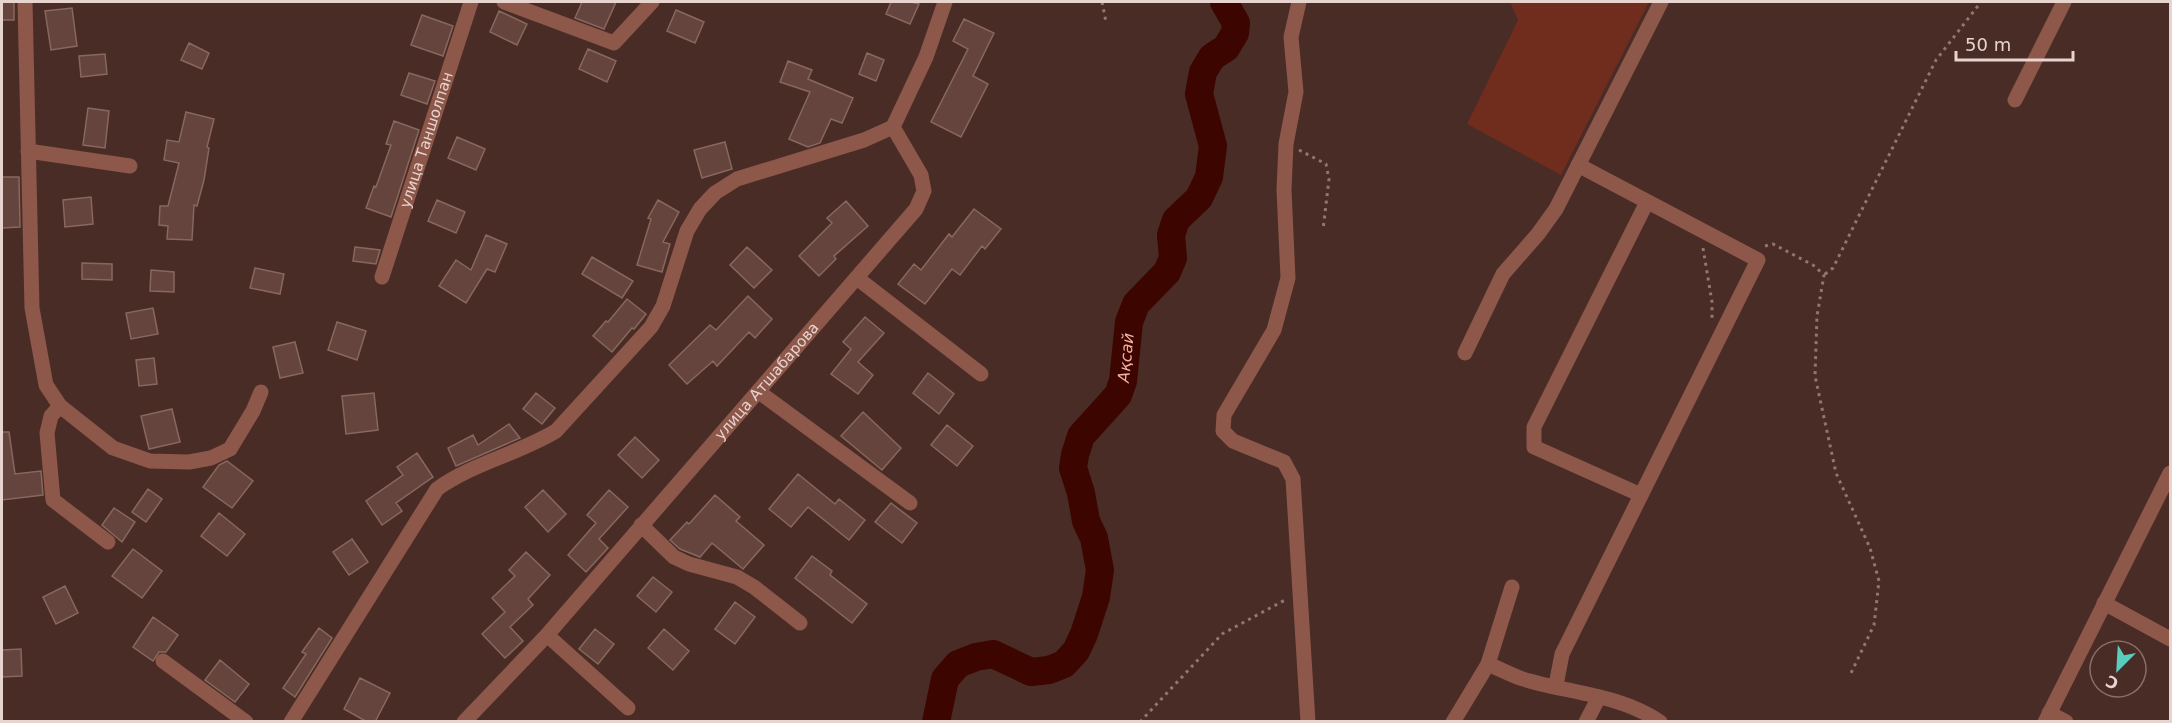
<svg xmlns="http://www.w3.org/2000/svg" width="2172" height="723" viewBox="0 0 2172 723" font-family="'DejaVu Sans',sans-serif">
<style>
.green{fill:#702c1d}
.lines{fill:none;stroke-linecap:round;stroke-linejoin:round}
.river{stroke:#3c0500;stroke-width:28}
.building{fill:#64443d;stroke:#88675e;stroke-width:1.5}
.path{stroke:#907771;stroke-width:3;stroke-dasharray:3 4.5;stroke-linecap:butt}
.minor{stroke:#8d574a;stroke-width:15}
.labels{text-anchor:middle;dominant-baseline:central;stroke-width:5;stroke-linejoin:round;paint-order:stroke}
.street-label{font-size:15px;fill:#e7d4cf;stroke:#492c25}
.water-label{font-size:16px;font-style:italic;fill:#f6b2a2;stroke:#492c25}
</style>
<rect width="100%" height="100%" fill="#492c25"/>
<!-- green -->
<path class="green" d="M1510,2H1649L1561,175L1467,124L1518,20Z"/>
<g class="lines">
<!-- river -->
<path class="river" id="s1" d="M936,722L945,679L958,664L976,657L993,654L1031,672L1049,670L1064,664L1076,651L1084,634L1096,597L1100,570L1094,538L1086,521L1081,493L1073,468L1075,455L1081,436L1118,395L1123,381L1129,322L1136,304L1167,272L1173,258L1171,235L1176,220L1199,198L1209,177L1213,146L1199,94L1203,72L1212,57L1226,48L1235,33L1236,23L1224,2"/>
</g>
<!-- building -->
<path class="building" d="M2,2H14V20H2Z
M582,2H616L604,29L575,18Z
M891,2H911L919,4L910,24L886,14Z
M72,8L77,46L51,50L45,11Z
M676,10L704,22L695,43L667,31Z
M499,11L527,24L517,45L490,32Z
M422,15L453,26L443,56L411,45Z
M964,19L994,33L973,76L988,84L961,137L931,122L968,49L953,41Z
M189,43L209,53L202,69L181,60Z
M588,49L616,61L607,82L579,69Z
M867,53L884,60L876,81L859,74Z
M105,54L107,74L81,77L79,56Z
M788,61L812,70L808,79L853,98L842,123L831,119L820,143L808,147L789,139L810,92L780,82Z
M409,73L435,81L427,104L401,95Z
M88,108L109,111L105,148L83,145Z
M186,112L214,119L207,147L209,148L204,180L197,206L194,205L192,240L167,239L168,226L159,225L160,206H168L179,163L164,160L167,140L179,142Z
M394,121L419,130L391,217L366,208L374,186L376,187L391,145L386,144Z
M457,137L485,149L476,170L448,158Z
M725,142L732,169L702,178L694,150Z
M2,177H19L20,227L2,228Z
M91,197L93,224L65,227L63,200Z
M437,200L465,212L456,233L428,221Z
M658,200L679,212L663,242L670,244L662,272L637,265L651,219L648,218Z
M846,201L868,226L834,256L836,259L819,276L799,256L832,223L827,218Z
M974,209L1001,229L985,249L982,246L960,275L952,269L925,304L898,284L914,264L921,270L949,234L952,237Z
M486,235L507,244L495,272L487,269L466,303L439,286L456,260L471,270Z
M355,247L380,250L376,264L353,261Z
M747,247L772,270L754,288L730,265Z
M592,257L633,281L622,298L582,274Z
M82,263L112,264V280L82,279Z
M255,268L284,274L280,294L250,288Z
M151,270L174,272V292L150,291Z
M748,296L772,319L755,338L749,332L717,366L713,361L687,384L669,365L710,325L716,330Z
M627,299L646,314L634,329L632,328L612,352L593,336L606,321L608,322Z
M153,308L158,334L131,339L126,313Z
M865,317L884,333L858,362L873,375L858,394L831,374L851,349L843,342Z
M337,322L366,331L357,360L328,350Z
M295,342L303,373L280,378L273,347Z
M154,358L157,384L139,386L136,360Z
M928,373L954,394L939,414L913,393Z
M374,393L378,430L346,434L342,396Z
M536,393L555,408L542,424L523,409Z
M172,409L180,442L149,449L141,416Z
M863,412L901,448L882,470L841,436Z
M509,424L520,438L456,466L448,448L473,435L478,445Z
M947,425L973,446L957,466L931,445Z
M2,432H9L15,474L41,471L43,495L2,500Z
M635,437L659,460L642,478L618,455Z
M417,453L433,477L396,503L402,511L382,525L366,501L403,475L397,467Z
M227,461L253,481L232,508L203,487L219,465Z
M798,474L835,504L839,499L865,520L849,540L808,507L791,527L769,509Z
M148,489L162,499L146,522L132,512Z
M543,490L566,514L548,532L525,507Z
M609,490L628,507L599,539L608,548L586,572L568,555L596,523L587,515Z
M715,495L740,517L736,521L764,545L743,569L712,543L700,557L680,549L670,540L687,522L689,524Z
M891,503L917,523L902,543L875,522Z
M114,508L135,522L122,542L102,525Z
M219,513L245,534L227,556L201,536Z
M352,539L368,562L349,575L333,552Z
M133,549L162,571L142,598L112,576Z
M526,552L550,575L528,599L533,605L510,627L523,641L505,658L482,634L505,612L492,598L515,576L509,570Z
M812,556L832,571L830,575L867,604L852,623L795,578Z
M653,577L672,592L656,612L637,596Z
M65,586L78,613L56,624L43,597Z
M735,602L755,617L735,644L715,629Z
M153,617L178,635L166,652H159L153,661L133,647Z
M319,628L332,638L295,697L283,688L306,654L302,652Z
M595,629L614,644L598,664L579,649Z
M664,629L689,651L673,670L648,648Z
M21,649L22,676L2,677V650Z
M220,660L249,684L235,702L205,680Z
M360,678L390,693L375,722H367L344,709Z"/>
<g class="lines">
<!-- path -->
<path class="path" d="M1102,2L1106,22
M1299,150L1326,164L1329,179L1323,230
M1765,246L1773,244L1813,265L1824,275L1817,316L1815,376L1836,473L1870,548L1879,581L1874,625L1851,673
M1703,248L1712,302V318
M1825,274L1833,268L1936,60L1981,2
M1140,722L1222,634L1285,600"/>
<!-- minor -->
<g class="minor">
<path d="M25,2L32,308L46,385L60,406L113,448L150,461L189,462L211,458L230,449L253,411L261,392"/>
<path d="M504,2L614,43L652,2"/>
<path d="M1299,2L1291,37L1296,92L1286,144L1284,190L1288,278L1274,330L1224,415L1223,431L1233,441L1284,462L1293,479L1308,722"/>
<path d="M2015,100L2064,2"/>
<path d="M28,151L130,166"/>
<path id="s2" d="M382,277L471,2"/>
<path d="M857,278L981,374"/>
<path d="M1465,353L1503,274L1538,234L1556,209L1661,2"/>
<path d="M759,392L910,503"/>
<path d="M60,406L51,416L47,433L53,500L108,542"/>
<path d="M1641,495L1534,447V427L1647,202"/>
<path d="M641,525L674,557L689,564L737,577L754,587L800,623"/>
<path d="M2104,603L2170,639"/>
<path d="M547,635L628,708"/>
<path d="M163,661L246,722"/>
<path d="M1488,664C1500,669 1511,675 1523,679C1568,693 1619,694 1660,722"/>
<path d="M1556,685L1562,654L1758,260L1578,165"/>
<path d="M2049,713L2066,722"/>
<path d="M291,722L437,489C473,463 518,454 556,431L651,327L663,306L687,231L700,209L715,193L737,179L864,140L893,127"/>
<path id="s3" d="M464,722L547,635L916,209L924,191L921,175L893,127L926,57L945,2"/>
<path d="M1453,722L1488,664L1512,587"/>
<path d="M1586,722L1599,697"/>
<path d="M2045,722L2170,473"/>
</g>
</g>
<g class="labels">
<!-- street labels -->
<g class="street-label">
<text stroke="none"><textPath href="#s2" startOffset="144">улица Таншолпан</textPath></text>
<text stroke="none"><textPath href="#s3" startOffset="456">улица Атшабарова</textPath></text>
</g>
<!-- water labels -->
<g class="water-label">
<text stroke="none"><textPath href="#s1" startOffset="512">Ақсай</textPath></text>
</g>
</g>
<!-- border -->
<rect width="2172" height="723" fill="none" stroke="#e7d4cf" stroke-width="6"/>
<!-- north arrow -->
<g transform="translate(2118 669) rotate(204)"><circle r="28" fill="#492c25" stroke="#886f69" stroke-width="1.5"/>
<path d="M0-4.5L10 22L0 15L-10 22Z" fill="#58cebf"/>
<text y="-9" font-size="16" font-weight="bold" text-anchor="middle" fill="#e7d4cf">С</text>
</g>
<!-- scale -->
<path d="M1956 51v9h117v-9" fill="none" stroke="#e7d4cf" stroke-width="3"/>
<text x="1965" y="51" font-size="18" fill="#e7d4cf" stroke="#492c25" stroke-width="4.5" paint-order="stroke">50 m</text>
</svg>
